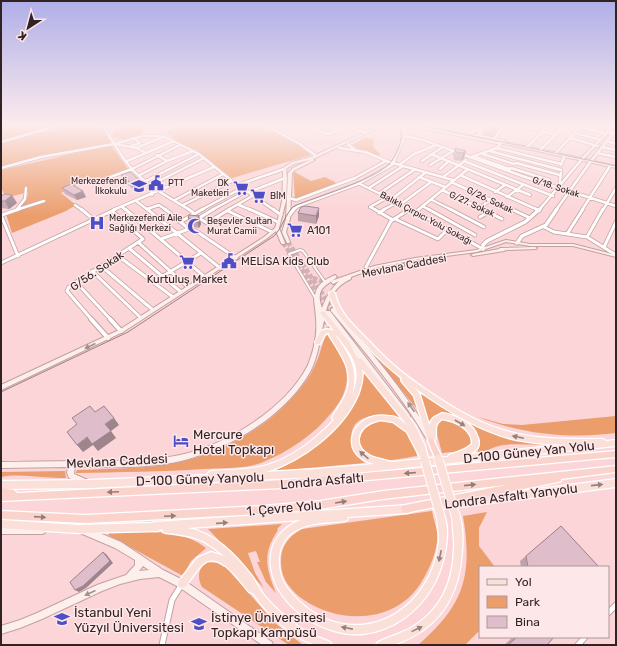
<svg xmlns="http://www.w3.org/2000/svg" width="617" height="646" viewBox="0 0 617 646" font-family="Rubik,sans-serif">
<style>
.green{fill:#eb9d6c}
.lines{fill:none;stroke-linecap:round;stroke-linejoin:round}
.secondary-tunnel{stroke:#d3b1b3;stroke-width:4.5;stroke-dasharray:4.5 2;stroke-linecap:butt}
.primary-tunnel-far1{stroke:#d3b1b3;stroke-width:5;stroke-dasharray:5 2.5;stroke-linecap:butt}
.primary-tunnel{stroke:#d3b1b3;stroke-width:6;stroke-dasharray:6 3;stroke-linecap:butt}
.pedestrian-casing{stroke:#c4a0a2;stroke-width:3.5}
.minor-far3-casing{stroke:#c4a0a2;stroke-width:4}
.minor-far2-casing{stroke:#c4a0a2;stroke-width:4.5}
.minor-far1-casing{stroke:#c4a0a2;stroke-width:6}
.minor-casing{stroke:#c4a0a2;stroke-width:7}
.tertiary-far1-casing{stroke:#c4a0a2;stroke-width:4}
.tertiary-casing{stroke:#c4a0a2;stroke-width:5}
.secondary-casing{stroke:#c4a0a2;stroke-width:2}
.primary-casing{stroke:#fff;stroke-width:2.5}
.trunk-casing{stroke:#fff;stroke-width:2.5}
.pedestrian{stroke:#fff;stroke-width:2}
.minor-far3{stroke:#fff;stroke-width:2.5}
.minor-far2{stroke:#fff;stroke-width:3}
.minor-far1{stroke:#fff;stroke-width:4}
.minor{stroke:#fff;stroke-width:5}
.tertiary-far1{stroke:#fff;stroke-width:2.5}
.tertiary{stroke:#fff;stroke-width:3.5}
.secondary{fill:#fdefec;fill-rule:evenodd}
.primary{fill:#fbdfd9;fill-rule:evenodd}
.trunk{fill:#fad4cc;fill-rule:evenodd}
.tram{stroke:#9e8384;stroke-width:1}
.primary-bridge-far1-casing{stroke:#fff;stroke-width:8;stroke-linecap:butt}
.primary-bridge-casing{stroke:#fff;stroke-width:10;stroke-linecap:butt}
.primary-bridge-far1{stroke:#fbdfd9;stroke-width:6}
.primary-bridge{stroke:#fbdfd9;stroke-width:8}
.wall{fill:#c1a3ae}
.shaded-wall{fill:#9d848d}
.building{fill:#e0bdca;stroke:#9d848d}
.oneway{fill:#a19392}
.oneway2{fill:#96817e}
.oneway3{fill:#967c78}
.labels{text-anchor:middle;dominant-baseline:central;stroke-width:3;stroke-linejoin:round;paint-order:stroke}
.far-poi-label{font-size:9px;fill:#312324;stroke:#fee7e8;text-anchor:start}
.far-street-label{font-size:9px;fill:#312324;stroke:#fee7e8}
.poi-label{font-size:11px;fill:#312324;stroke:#fee7e8;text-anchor:start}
.street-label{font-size:11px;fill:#312324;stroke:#fee7e8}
.near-poi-label{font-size:13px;fill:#312324;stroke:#fee7e8;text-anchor:start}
.near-street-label{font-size:13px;fill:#312324;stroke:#fee7e8}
</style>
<rect width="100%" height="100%" fill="#fbd5d7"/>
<!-- green -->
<path class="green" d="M1,125H59L1,141Z
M65,125H98L103,129L112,144L49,155L1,168V142Z
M121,125H142L146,127C144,130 142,134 140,136C133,141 117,140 111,136L116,127Z
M174,125H263L294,142L311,155L232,178L196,150L179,143L167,133V131Z
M490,125H503L492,138L486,136L483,132Z
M365,138L374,139L373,147L381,155C375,156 361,149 353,148L351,145Z
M111,145L128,169L92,182L86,181L61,193L76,205L66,211L12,233L6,214C17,209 28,205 28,192L6,198L1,187V170Z
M293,171L311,181L325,177L335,182V184L295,199Z
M353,329L414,394L420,413L393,379L351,330Z
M329,333H331L330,336C349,363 355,385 332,412C314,435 288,452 261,463C244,469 222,468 204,469C161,472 119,472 76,473L77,470C108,469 139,469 170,464C220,455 272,426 303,385C315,371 320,353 325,336Z
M362,369L404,421C392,417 380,413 367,417C343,424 350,451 365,463L274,471C309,455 323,441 346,411C355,397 363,387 362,369Z
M420,394C433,397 452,413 465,421C489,435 516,441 543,444C528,446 510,442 495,447C488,450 485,452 477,453L480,445L476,434L445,414L435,415L428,422L427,421Z
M616,416V433C569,439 522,434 478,417L503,424L522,425Z
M442,419C454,421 475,432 470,446L462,451L442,453L435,427L439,421Z
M380,421C403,422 414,434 417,456C403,458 386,463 373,458C351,450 357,426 380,421Z
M65,471L66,478C44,479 22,473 1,477V472Z
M432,511C433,518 436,525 437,532C439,548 430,568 422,581C398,623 341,625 304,600C290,590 280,578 281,560C281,546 289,536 302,529Z
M487,512L479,528V546L495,567H480V630L465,645H418C464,605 473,576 463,516Z
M282,524L277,529L278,530C262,554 266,568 276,593L266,582L257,562H260L256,551L248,553L255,573L264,588L208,529Z
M109,533C142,533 179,526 206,548L191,561L183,576L108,535Z
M207,562L218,563L224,567L225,566L275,623L303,645H289L202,587C197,578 198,568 207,562Z"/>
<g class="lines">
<!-- secondary-tunnel -->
<path class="secondary-tunnel" d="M288,242L333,310
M283,243L308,278L328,312
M313,278L323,282H333"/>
<!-- primary-tunnel-far1 -->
<path class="primary-tunnel-far1" d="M321,316L323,320"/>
<!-- primary-tunnel -->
<path class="primary-tunnel" d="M323,319L332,335"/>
<!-- pedestrian casing -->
<g class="pedestrian-casing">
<path id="pedestrian" d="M316,299L289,254L300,250L303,251L325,282"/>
</g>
<!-- minor-far3 casing -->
<g class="minor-far3-casing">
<path id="minor-far3" d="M314,125L319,128V131L329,134L346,126
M325,125L338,130
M521,125L535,129
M581,125L606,134
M604,125L608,132L613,133
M103,126C112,140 120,155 131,168C147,186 170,198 190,210
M344,126L367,133
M442,128L444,125
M455,131L460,125
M543,132L556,135
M575,133L601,140
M405,136L423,140L525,177L616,206
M571,138L597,146
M494,139L504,125
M606,141L616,144
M115,144L136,148L146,153
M348,144L354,149
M131,146L140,143L133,138
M527,147L549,125
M602,147L616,150
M136,148L163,137
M339,148L365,152L389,162L453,180
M497,148L561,164
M540,150L566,125
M490,151L519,159
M597,153L616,157
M431,154L530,195
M483,154L514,164
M555,154L579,128L596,131
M157,155L167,161
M471,157L497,148L501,143
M475,157L510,169
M520,159L561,170
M127,161L174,141
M422,161L441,148
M464,161L553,196
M516,163L560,175
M399,165L414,154L436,145
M430,165L453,151
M561,165L564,157
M1,168L41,157L114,144L143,136H163L199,154L232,181L274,210
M511,168L549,180
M440,169L449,161
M140,175L167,161L193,151
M460,175L538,210
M419,177L445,187
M443,177L466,160
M105,179L132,169L180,145
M146,181L199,154
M451,182L513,210
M358,183L413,210
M238,185L284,169
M369,188L403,166
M559,188L561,173
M442,190L484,210
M249,192L285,178
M495,192L505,185
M380,193L414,170
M152,195L149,187L151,185L204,158
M507,197L523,185
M392,199L425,173
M175,200L223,174
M432,200L452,210
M136,201L148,210
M401,204L431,182
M75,205L82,210
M183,205L232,181
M239,205L251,210
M422,206L430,210
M122,207L126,210
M480,208L490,200
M17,209L25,199L26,188
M147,209L159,205L166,210
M16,210L44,201
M113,210L214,167
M201,210L242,188
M212,210L247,191
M228,210L254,195
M376,210L370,207L388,197
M383,210L398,202
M409,210L411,209
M418,210L468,169
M582,210L610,166
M603,210L616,188"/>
</g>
<!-- minor-far2 casing -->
<g class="minor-far2-casing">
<path id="minor-far2" d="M81,209L93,219
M125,209L205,277
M147,209L220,268
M165,209L189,229L196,231L236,258
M188,209L195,214
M249,209L278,222
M273,209L281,215
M374,209L393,220
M411,209L483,249
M428,209L475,235
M450,209L484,227
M482,209L502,219
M511,209L530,218
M536,209L539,211
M228,211L272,232
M416,212L419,209
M379,213L385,209
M1,215L18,256
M2,215L19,209
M197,217L207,223L230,209
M480,217L489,212
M199,218L214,209
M395,219L438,239L448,229
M180,222L203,209
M544,227L554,232L587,237L616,255
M567,234L583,209
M587,237L603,209
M161,239L189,229
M139,243L188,287
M604,247L616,222
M130,249L181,292
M118,256L173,297
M1,263L116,209
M101,266L153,310
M366,267L391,221L410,209
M92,271L141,318
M76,282L111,320
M153,282L201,253
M92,320L67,291L69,287L143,239L112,211"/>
</g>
<!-- minor-far1 casing -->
<g class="minor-far1-casing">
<path id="minor-far1" d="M91,319L108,338
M110,319L121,331"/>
</g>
<!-- minor casing -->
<g class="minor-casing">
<path id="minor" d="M608,613L616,605
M162,645L172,600L182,584
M578,645L585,637"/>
</g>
<!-- tertiary-far1 casing -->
<g class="tertiary-far1-casing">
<path id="tertiary-far1" d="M101,125H105
M265,125L300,144L316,156
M467,133L477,130L482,125
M481,136L479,132L487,125
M1,142L60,125
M289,198L296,200L355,178L386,161
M293,210L298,206L360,183L392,165L405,136L403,129L406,126
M539,210L582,159
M556,210L591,161"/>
</g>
<!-- tertiary casing -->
<g class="tertiary-casing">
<path id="tertiary" d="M288,217L294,209
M517,243L522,236L546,225L557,209
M483,249V245L487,241L525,222L540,209"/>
</g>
<!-- secondary casing -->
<g class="secondary-casing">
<path id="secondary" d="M381,125H385L313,159L294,164L286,169L287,178L286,201L279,228L285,243L284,244H282L281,243L276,231L266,239L123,332L1,390V385L119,330L264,237L275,228L279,215L282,201L283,178V168L292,162L311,157Z
M398,125H409L424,127L497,142H504L581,158L613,125H616L584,159L590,160L615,129H616V132L593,161L616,166V168L504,144H497L424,129Z
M471,133L504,140L506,141L504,142L472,135L470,134Z
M312,159L315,160L295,170L292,173L290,219L286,232L290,242L289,243H287L282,232L286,219L288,173L293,168Z
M506,240L530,244H573L616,255V257L573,246H530L506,242L477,252L415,260L375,268L351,277V279C336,286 331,295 326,311H330L409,414L410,416L409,418L407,419L405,418L326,313C321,330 320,349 313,366C305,384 290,400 275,413C248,436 215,452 181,461C147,469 110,467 75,467L74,474L88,480L89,482L88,484L86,485L69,478L67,473L68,467L1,468V462C26,462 52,461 77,461C111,461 146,462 180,455C226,445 286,409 308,365C310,359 313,352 314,345C318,331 316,315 314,300C315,297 315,294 316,291C319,283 326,279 333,276L335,275L337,277C325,287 315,288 322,308C326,297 331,289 339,281L333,284L331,282V281L374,266L415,258L476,250Z
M535,247L537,248L536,249L506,250L504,251L473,256L471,255L473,254L499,249L500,248H501Z
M402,264H404V266L384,270L382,269L384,268Z
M333,308L335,309C368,349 403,388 430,434L431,436L430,438L428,439L426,438C399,392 365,352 331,311V309Z
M1,526H42L45,527L46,530L45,533L42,534H1Z
M83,526L121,542L163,570L185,581L272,642L273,645H262L179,587L159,577L140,579L120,584L102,591L42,619L20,628L1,634V626L20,620L37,613L97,585L126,575L135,565V560L115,548L80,533L79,530L80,527ZM143,566L149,570L139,571Z"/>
</g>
<!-- primary casing -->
<g class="primary-casing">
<path id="primary" d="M332,291L335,293C338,311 353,325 365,337C375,347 385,358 396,367C405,375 415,382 425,389C449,405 475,422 503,430C535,440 570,439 603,439L606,441L616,440V446L317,477L90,488L1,489V481L90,480L207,475L208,473L211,471C229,470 247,470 264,466C290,459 315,440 334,420L332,418C336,410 341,404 345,396C356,372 341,355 329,335L330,334L327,333L325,335L320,344H316L315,342L321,331L327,329L334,331L320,313L323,311L325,312L349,342L358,358H361L415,425L425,446L428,458L448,457L449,455C459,451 463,452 472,444C473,429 455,421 442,419C432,426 438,431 435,440L434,441L433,443L431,444L429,443L414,396L402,382L401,380L402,378C388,368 375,355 363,342C351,330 338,317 332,302C330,299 330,296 329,293ZM336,336H337C353,356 363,369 352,395C359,369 350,356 336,336ZM362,369L407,425C404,423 401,419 397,418C394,416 391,416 388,416C354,410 334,453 374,464L317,469L266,472C302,461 343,430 358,395C361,387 364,378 362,369ZM415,388C444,409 477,430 512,439C529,443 547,444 564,445L471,454C473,452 476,450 478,447C479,445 479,441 478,438C474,423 456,415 442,413L433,418L429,425L420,395ZM380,420L393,422L407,432L410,438L421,459L391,462L388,461C382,459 374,458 369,455C354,447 356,430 371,423C374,422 377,421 380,420Z
M616,479V487L436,510L433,509L432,506L433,503L436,502Z
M408,505L411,506L412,509L411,512L408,513L348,517L347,520L344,521C329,523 310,522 297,530C286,535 280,546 279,557C278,574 283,585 295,597C334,639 394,633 424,585C433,571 438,555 439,539C439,532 436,521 438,515L441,514L444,515C452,535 443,568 433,586C419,611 393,631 363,634C325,638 276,607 271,567C270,563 271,559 271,555C273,538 285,526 301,520L187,528C215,533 235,554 252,576C256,582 259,589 263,594C275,609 294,625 310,634C317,637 324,639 330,642L332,645C326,645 318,646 313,644C291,637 265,612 253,593L249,592C240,581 219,550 203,564C197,569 190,581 185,587L182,588L179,587L178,584L179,581L197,558L211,552L224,556C203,538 193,536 166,533L163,532L162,529L157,531L78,533L1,528V520L78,525L152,523L155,522Z
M456,513L459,514C463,525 463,540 462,551C460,588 446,619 412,637C406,640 398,644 392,645C387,646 381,645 376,645L378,642C388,637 399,634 409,629C441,611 453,583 454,548C455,540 451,520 453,514Z"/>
</g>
<!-- trunk casing -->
<g class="trunk-casing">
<path id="trunk" d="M431,438L433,439L442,458L440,460L438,461L436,460L428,441L429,439Z
M616,451V457L283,488L1,501V488L14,490L17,493L283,480Z
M616,466V472L561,479V481L558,482L405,513L402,512L401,509L402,506L405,505L506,485L383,499L320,509L262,514L86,523L1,519V511L86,515L262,506L320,501L383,491Z"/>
</g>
<!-- pedestrian -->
<use href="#pedestrian" class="pedestrian"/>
<!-- minor-far3 -->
<use href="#minor-far3" class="minor-far3"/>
<!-- minor-far2 -->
<use href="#minor-far2" class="minor-far2"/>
<!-- minor-far1 -->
<use href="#minor-far1" class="minor-far1"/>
<!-- minor -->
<use href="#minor" class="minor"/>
<!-- tertiary-far1 -->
<use href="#tertiary-far1" class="tertiary-far1"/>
<!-- tertiary -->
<use href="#tertiary" class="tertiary"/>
<!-- secondary -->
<use href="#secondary" class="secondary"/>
<!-- primary -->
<use href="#primary" class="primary"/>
<!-- trunk -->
<use href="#trunk" class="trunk"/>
<!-- tram -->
<path class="tram" d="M421,125L616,166
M1,392L128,332L274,236C283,227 285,214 294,206C317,197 370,181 387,166C396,158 404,141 400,130L406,125"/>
<!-- primary-bridge-far1 casing -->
<g class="primary-bridge-far1-casing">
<path id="primary-bridge-far1" d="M438,458L439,462
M425,460L426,462"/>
</g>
<!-- primary-bridge casing -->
<g class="primary-bridge-casing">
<path id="primary-bridge" d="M425,461L441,518
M439,461L456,517"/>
</g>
<!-- primary-bridge-far1 -->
<use href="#primary-bridge-far1" class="primary-bridge-far1"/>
<!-- primary-bridge -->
<use href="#primary-bridge" class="primary-bridge"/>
</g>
<!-- wall -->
<path class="wall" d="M455,148L466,151L464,158L461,161L454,160L453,155Z
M121,175L139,180L141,186L133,189L123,181Z
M62,188L83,191L86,197L77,200L65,194Z
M1,197L17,203L9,209L1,208Z
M298,213L319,216L316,224L298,221Z
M199,216L201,224L199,228L190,226L188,218Z
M561,526L599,567H521L520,561L554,532Z
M513,637H554L547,645H504Z"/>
<!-- shaded-wall -->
<path class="shaded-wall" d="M466,151L464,158L461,161L463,153Z
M139,180L141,186L133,189L131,183Z
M83,191L86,197L77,200L74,195Z
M12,195L17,203L9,209L5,201Z
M319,208V216L316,224V216Z
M199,216L201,224L199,228L197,220Z
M114,418L119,425L111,431L116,438L98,451L93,445L83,452L77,445Z
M103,552L106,554L113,563L86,588L79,592L75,590Z"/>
<!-- building -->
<path class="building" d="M455,148L466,151L463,153L456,152Z
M130,172L139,180L131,183L121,175Z
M71,184L83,191L74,195L62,188Z
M4,194L12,195L5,201H1V197Z
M305,206L319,208L316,216L298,213L301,207Z
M189,215L199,216L197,220L188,218Z
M90,406L95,412L104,406L114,418L105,424L111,431L92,444L87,437L77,445L67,432L77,424L72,418Z
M561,526L599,567H528L526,556Z
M103,552L110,561L83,586L75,590L70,582Z
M517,637H554L547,645H508Z"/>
<!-- one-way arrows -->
<defs><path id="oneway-solid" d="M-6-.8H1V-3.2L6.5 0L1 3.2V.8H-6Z"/></defs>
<g class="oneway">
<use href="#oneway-solid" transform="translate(90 346) rotate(155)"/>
<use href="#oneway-solid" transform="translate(411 407) rotate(-125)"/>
<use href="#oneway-solid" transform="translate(90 593) rotate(156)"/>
</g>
<g class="oneway2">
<use href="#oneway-solid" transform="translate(460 423) rotate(30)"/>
<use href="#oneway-solid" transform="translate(518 437) rotate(-168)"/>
<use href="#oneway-solid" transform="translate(364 455) rotate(-139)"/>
<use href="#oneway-solid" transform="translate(597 485) rotate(-6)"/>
<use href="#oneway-solid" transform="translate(222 523) rotate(-4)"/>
<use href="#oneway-solid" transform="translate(440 556) rotate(102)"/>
<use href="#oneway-solid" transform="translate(347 628) rotate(-169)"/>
<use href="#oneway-solid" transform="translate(417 629) rotate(-26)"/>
</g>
<g class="oneway3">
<use href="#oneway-solid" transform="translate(410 473) rotate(175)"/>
<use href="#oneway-solid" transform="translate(470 485) rotate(-6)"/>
<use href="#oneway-solid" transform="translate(113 492) rotate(178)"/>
<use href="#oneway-solid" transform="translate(341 502) rotate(-9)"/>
<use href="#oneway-solid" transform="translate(170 516) rotate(-3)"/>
<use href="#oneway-solid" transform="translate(40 517) rotate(4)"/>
</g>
<!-- sky -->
<linearGradient id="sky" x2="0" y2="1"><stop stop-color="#afaee8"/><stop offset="0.58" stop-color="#fdeced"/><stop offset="1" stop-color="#fdeced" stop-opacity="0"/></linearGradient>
<rect width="617" height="216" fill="url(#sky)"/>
<!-- icons -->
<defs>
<g id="civic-bare" transform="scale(1.2)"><path d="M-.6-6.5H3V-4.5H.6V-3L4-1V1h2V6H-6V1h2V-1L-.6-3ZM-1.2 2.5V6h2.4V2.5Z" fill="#4e4fc6" stroke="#fee7e8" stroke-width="2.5" paint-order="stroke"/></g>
<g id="school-bare" transform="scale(1.2)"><path d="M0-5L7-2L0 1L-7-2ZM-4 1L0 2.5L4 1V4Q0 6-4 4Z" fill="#4e4fc6" stroke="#fee7e8" stroke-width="2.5" paint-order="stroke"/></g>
<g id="supermarket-bare" transform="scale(1.2)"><path d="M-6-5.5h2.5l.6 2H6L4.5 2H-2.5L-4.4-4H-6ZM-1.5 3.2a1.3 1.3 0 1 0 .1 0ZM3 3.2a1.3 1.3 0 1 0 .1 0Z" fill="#4e4fc6" stroke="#fee7e8" stroke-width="2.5" paint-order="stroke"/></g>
<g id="hospital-bare" transform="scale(1.2)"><path d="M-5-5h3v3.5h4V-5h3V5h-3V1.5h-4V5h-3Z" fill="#4e4fc6" stroke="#fee7e8" stroke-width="2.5" paint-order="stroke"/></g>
<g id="mosque-bare" transform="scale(1.2)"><path d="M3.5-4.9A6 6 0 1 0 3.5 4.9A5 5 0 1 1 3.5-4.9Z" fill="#4e4fc6" stroke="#fee7e8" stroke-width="2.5" paint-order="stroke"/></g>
<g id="hotel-bare" transform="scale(1.2)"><path d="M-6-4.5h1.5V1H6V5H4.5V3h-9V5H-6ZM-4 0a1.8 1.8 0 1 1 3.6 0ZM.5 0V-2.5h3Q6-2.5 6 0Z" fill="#4e4fc6" stroke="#fee7e8" stroke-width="2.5" paint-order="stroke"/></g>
<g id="university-bare" transform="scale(1.2)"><path d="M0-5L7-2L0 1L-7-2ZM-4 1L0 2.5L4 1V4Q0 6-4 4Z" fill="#4e4fc6" stroke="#fee7e8" stroke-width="2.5" paint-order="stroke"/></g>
</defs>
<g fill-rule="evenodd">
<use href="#civic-bare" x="156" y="183"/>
<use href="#school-bare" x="139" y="186"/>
<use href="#supermarket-bare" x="241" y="188"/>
<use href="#supermarket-bare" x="258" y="196"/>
<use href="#hospital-bare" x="97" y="223"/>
<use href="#mosque-bare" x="195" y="226"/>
<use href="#supermarket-bare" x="295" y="230"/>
<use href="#civic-bare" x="229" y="261"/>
<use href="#supermarket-bare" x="187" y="262"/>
<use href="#hotel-bare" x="181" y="441"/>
<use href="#university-bare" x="62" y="619"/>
<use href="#university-bare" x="199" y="624"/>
</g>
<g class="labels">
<!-- far-poi labels -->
<g class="far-poi-label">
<text x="127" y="181" text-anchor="end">Merkezefendi<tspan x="127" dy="10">İlkokulu</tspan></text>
<text x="168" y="183">PTT</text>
<text x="229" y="183" text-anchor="end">DK<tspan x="229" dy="10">Maketleri</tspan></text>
<text x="270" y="196">BİM</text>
<text x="109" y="218">Merkezefendi Aile<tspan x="109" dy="10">Sağlığı Merkezi</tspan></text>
<text x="207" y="221">Beşevler Sultan<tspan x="207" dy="10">Murat Camii</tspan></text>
</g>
<!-- far-street labels -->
<g class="far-street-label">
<text transform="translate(556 187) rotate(18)">G/18. Sokak</text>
<text transform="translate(490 200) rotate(25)">G/26. Sokak</text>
<text transform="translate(472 204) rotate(25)">G/27. Sokak</text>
<text transform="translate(426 218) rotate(28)">Balıklı Çırpıcı Yolu Sokağı</text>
</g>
<!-- poi labels -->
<g class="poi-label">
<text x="307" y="230">A101</text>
<text x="241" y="261">MELİSA Kids Club</text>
<text x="187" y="279" text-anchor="middle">Kurtuluş Market</text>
</g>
<!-- street labels -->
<g class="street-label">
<text transform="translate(404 266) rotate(-11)">Mevlana Caddesi</text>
<text transform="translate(97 271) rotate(-34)">G/56. Sokak</text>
</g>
<!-- near-poi labels -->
<g class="near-poi-label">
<text x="193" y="434">Mercure<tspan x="193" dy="15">Hotel Topkapı</tspan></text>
<text x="74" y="612">İstanbul Yeni<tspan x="74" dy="15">Yüzyıl Üniversitesi</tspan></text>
<text x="211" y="617">İstinye Üniversitesi<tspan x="211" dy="15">Topkapı Kampüsü</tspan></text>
</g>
<!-- near-street labels -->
<g class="near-street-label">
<text transform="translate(529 452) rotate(-6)">D-100 Güney Yan Yolu</text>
<text transform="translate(117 461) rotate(-3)">Mevlana Caddesi</text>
<text transform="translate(200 479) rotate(-2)">D-100 Güney Yanyolu</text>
<text transform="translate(322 481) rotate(-5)">Londra Asfaltı</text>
<text transform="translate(511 496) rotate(-7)">Londra Asfaltı Yanyolu</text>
<text transform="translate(284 508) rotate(-5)">1. Çevre Yolu</text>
</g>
</g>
<!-- border -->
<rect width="617" height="646" fill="none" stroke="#312324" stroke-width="4"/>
<!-- legend -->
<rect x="479" y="566" width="130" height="72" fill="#fee7e8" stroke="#ac999a"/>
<rect x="487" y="579" width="20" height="6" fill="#fbdfd9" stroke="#ac999a"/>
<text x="515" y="586" font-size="12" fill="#312324">Yol</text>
<rect x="487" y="596" width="20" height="12" fill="#eb9d6c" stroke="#ac999a"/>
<text x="515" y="606" font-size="12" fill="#312324">Park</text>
<rect x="487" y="616" width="20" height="12" fill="#e0bdca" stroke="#ac999a"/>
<text x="515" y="626" font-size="12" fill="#312324">Bina</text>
<!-- north arrow -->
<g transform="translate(28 28) rotate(216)" stroke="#fee7e8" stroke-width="3" paint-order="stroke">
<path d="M0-3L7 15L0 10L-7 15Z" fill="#312324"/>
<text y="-6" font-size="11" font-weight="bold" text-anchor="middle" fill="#312324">K</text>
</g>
</svg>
